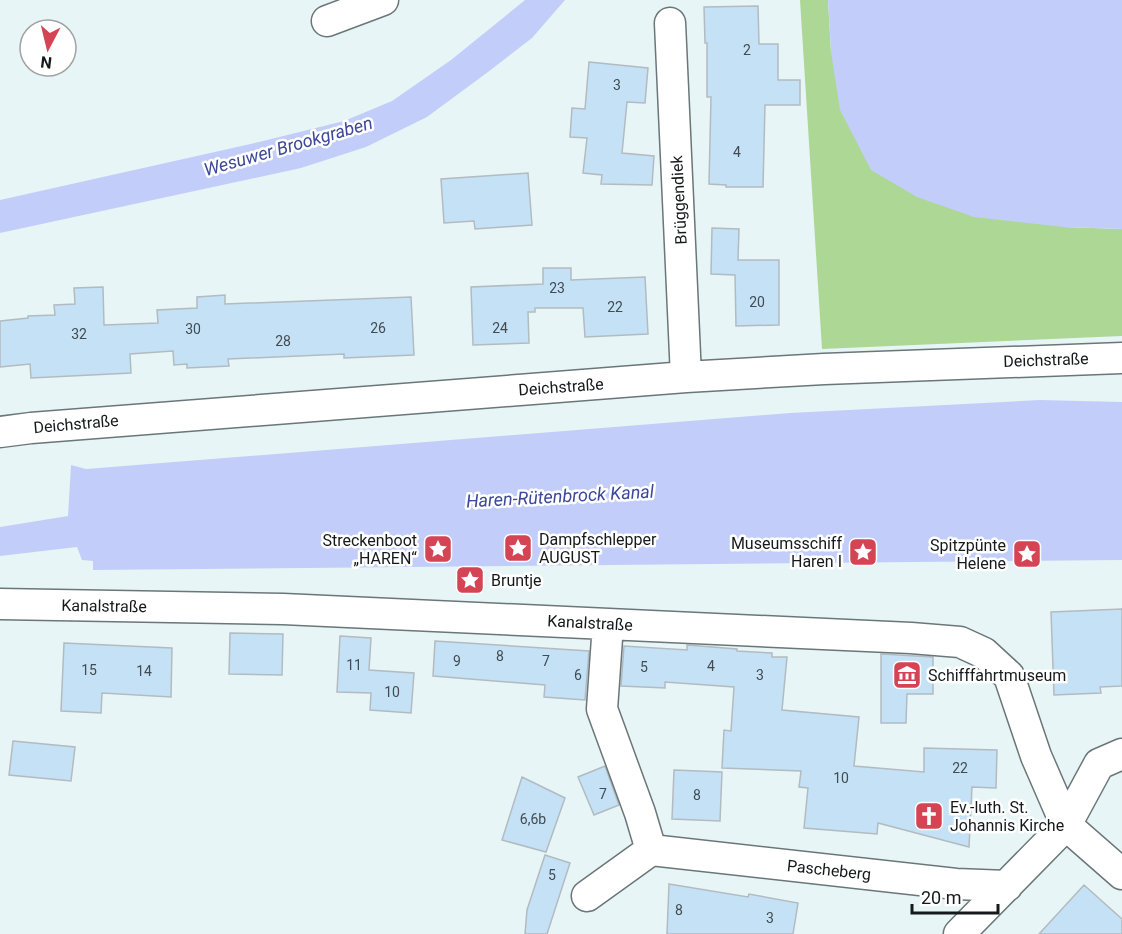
<svg xmlns="http://www.w3.org/2000/svg" width="1122" height="934" viewBox="0 0 1122 934" font-family="Roboto,sans-serif">
<style>
.green{fill:#add795}
.water{fill:#c2cef9}
.building{fill:#c5e1f5;stroke:#b2bbc1;stroke-width:1.5}
.lines{fill:none;stroke-linecap:round;stroke-linejoin:round}
.minor-casing{stroke:#6a7677;stroke-width:33}
.minor{stroke:#fff;stroke-width:30}
.labels{text-anchor:middle;dominant-baseline:central;stroke-width:5;stroke-linejoin:round;paint-order:stroke}
.number-label{font-size:14px;fill:#414b51}
.street-label{font-size:16px;fill:#15191a;stroke:#fff}
.poi-label{font-size:16px;fill:#15191a;stroke:#fff;text-anchor:start}
.water-label{font-size:18px;font-style:italic;fill:#3c4899;stroke:#fff}
</style>
<rect width="100%" height="100%" fill="#e8f5f6"/>
<!-- green -->
<path class="green" d="M800,0H828L831,52L1064,227L1122,229V336L822,349Z"/>
<!-- water -->
<path class="water" d="M525,0H565L532,38L488,72L427,117L366,147L301,168L0,233V200L259,142L344,121L392,101L451,60Z
M828,0H1122V229L1064,227L974,217L917,197L871,170L840,110L831,52Z
M1040,400L1122,402V560L93,570V561L82,560L77,547L0,556V527L68,516L71,465L86,469L790,413Z"/>
<!-- building -->
<path class="building" d="M758,6L759,44H778V80H800V105H765L763,187H726V185L709,184L711,97H707V43H705L704,7Z
M589,62L648,68L645,103L627,102L622,153L654,156L652,185L601,184L602,175L583,173L587,138L570,137L572,108L585,109Z
M528,173L532,225L475,229L474,221L444,223L441,179Z
M712,228L739,229L738,260H779V325L736,326L735,275L711,274Z
M543,268H571V280L645,277L648,334L585,337L583,308H535V312H528L529,343L473,345L471,287L543,284Z
M103,287L104,325L158,323L157,310L197,308V297L225,295V304L411,297L414,355L344,358V354L228,359L229,366L187,368V364L174,365L173,351L130,354L131,373L31,378L30,364L0,367V321L28,318V316L55,315L54,305L75,304L74,288Z
M1122,609V686L1100,687L1101,693L1054,695L1051,612Z
M230,633L283,634L282,675L229,674Z
M340,636L371,638L369,670L414,673L411,713L370,710L371,693L337,692Z
M435,641L589,651L585,700L544,697L545,685L433,676Z
M64,643L172,648L171,697L102,693L101,713L61,711Z
M687,645L737,649V651L772,653V657H787L782,710L859,717L854,766L924,772V748L997,750L996,788L972,787L969,847L878,823L877,834L804,828L808,788L799,787L801,771L722,768L724,730L731,731L734,687L665,682V688L621,686L624,646L687,650Z
M881,654L933,657V694H907L906,723H881Z
M13,741L75,747L71,781L9,775Z
M605,766L619,805L594,815L578,777Z
M674,770L722,772L720,821L672,819Z
M522,777L565,798L546,852L502,840Z
M545,855L570,863L547,934H525L527,910Z
M669,884L748,897L749,894L798,903L793,934H667Z
M1084,885L1122,919V934H1039Z"/>
<g class="lines">
<!-- minor casing -->
<g class="minor-casing">
<path id="minor" d="M327,21L383,0
M670,23L686,377
M0,432L31,428L686,377L824,369L1122,358
M0,604L283,609L911,638L960,642L984,653L1009,676L1036,756L1066,825L1122,874
M608,624L602,709L640,813L651,850L956,884L1007,886
M587,896L651,850
M959,934L1066,825L1099,764L1122,754"/>
</g>
<!-- minor -->
<use href="#minor" class="minor"/>
</g>
<!-- icons -->
<defs>
<g id="sight-square" transform="scale(1.5)"><rect x="-9" y="-9" width="18" height="18" rx="4" fill="#d44455" stroke="#fff"/><path d="M0-6L1.8-2.2L6-1.7L2.9 1.2L3.7 5.4L0 3.3L-3.7 5.4L-2.9 1.2L-6-1.7L-1.8-2.2Z" fill="#fff"/></g>
<g id="museum-square" transform="scale(1.5)"><rect x="-9" y="-9" width="18" height="18" rx="4" fill="#d44455" stroke="#fff"/><path d="M0-6L6-3V-2H-6V-3ZM-5-1h2V3h-2ZM-1-1h2V3h-2ZM3-1h2V3H3ZM-6 4H6V6H-6Z" fill="#fff"/></g>
<g id="church-square" transform="scale(1.5)"><rect x="-9" y="-9" width="18" height="18" rx="4" fill="#d44455" stroke="#fff"/><path d="M-1.2-6h2.4v3.5h3.3v2.4h-3.3V6h-2.4V-.1h-3.3v-2.4h3.3Z" fill="#fff"/></g>
</defs>
<g fill-rule="evenodd">
<use href="#sight-square" x="518" y="548"/>
<use href="#sight-square" x="438" y="549"/>
<use href="#sight-square" x="863" y="552"/>
<use href="#sight-square" x="1027" y="554"/>
<use href="#sight-square" x="470" y="580"/>
<use href="#museum-square" x="907" y="675"/>
<use href="#church-square" x="929" y="816"/>
</g>
<g class="labels">
<!-- number labels -->
<g class="number-label">
<text x="747" y="50">2</text>
<text x="617" y="85">3</text>
<text x="737" y="152">4</text>
<text x="557" y="288">23</text>
<text x="757" y="302">20</text>
<text x="615" y="307">22</text>
<text x="378" y="328">26</text>
<text x="500" y="328">24</text>
<text x="193" y="329">30</text>
<text x="79" y="334">32</text>
<text x="283" y="341">28</text>
<text x="500" y="656">8</text>
<text x="457" y="661">9</text>
<text x="546" y="661">7</text>
<text x="354" y="665">11</text>
<text x="711" y="666">4</text>
<text x="644" y="667">5</text>
<text x="89" y="670">15</text>
<text x="144" y="671">14</text>
<text x="578" y="675">6</text>
<text x="760" y="675">3</text>
<text x="392" y="692">10</text>
<text x="960" y="768">22</text>
<text x="841" y="778">10</text>
<text x="603" y="794">7</text>
<text x="697" y="795">8</text>
<text x="533" y="819">6,6b</text>
<text x="552" y="875">5</text>
<text x="679" y="910">8</text>
<text x="770" y="918">3</text>
</g>
<!-- street labels -->
<g class="street-label">
<text transform="translate(679 200) rotate(-93)">Brüggendiek</text>
<text transform="translate(1046 360) rotate(-2)">Deichstraße</text>
<text transform="translate(561 387) rotate(-4)">Deichstraße</text>
<text transform="translate(76 424) rotate(-5)">Deichstraße</text>
<text transform="translate(104 606) rotate(1)">Kanalstraße</text>
<text transform="translate(590 623) rotate(3)">Kanalstraße</text>
<text transform="translate(829 870) rotate(6)">Pascheberg</text>
</g>
<!-- poi labels -->
<g class="poi-label">
<text x="539" y="539">Dampfschlepper<tspan x="539" dy="18">AUGUST</tspan></text>
<text x="417" y="540" text-anchor="end">Streckenboot<tspan x="417" dy="18">„HAREN“</tspan></text>
<text x="842" y="543" text-anchor="end">Museumsschiff<tspan x="842" dy="18">Haren I</tspan></text>
<text x="1006" y="545" text-anchor="end">Spitzpünte<tspan x="1006" dy="18">Helene</tspan></text>
<text x="491" y="580">Bruntje</text>
<text x="928" y="675">Schifffahrtmuseum</text>
<text x="950" y="807">Ev.-luth. St.<tspan x="950" dy="18">Johannis Kirche</tspan></text>
</g>
<!-- water labels -->
<g class="water-label">
<text transform="translate(288 146) rotate(-16)">Wesuwer Brookgraben</text>
<text transform="translate(560 496) rotate(-3)">Haren-Rütenbrock Kanal</text>
</g>
</g>
<!-- north arrow -->
<g transform="translate(48 48) rotate(187)"><circle r="28" fill="#ffffff" stroke="#a1a3a3" stroke-width="1.5"/>
<path d="M0-4.5L10 22L0 15L-10 22Z" fill="#d44455"/>
<text y="-9" font-size="16" font-weight="bold" text-anchor="middle" fill="#15191a">N</text>
</g>
<!-- scale -->
<path d="M912 904v9h86v-9" fill="none" stroke="#15191a" stroke-width="3"/>
<text x="921" y="904" font-size="18" fill="#15191a" stroke="#ffffff" stroke-width="4.5" paint-order="stroke">20 m</text>
</svg>
